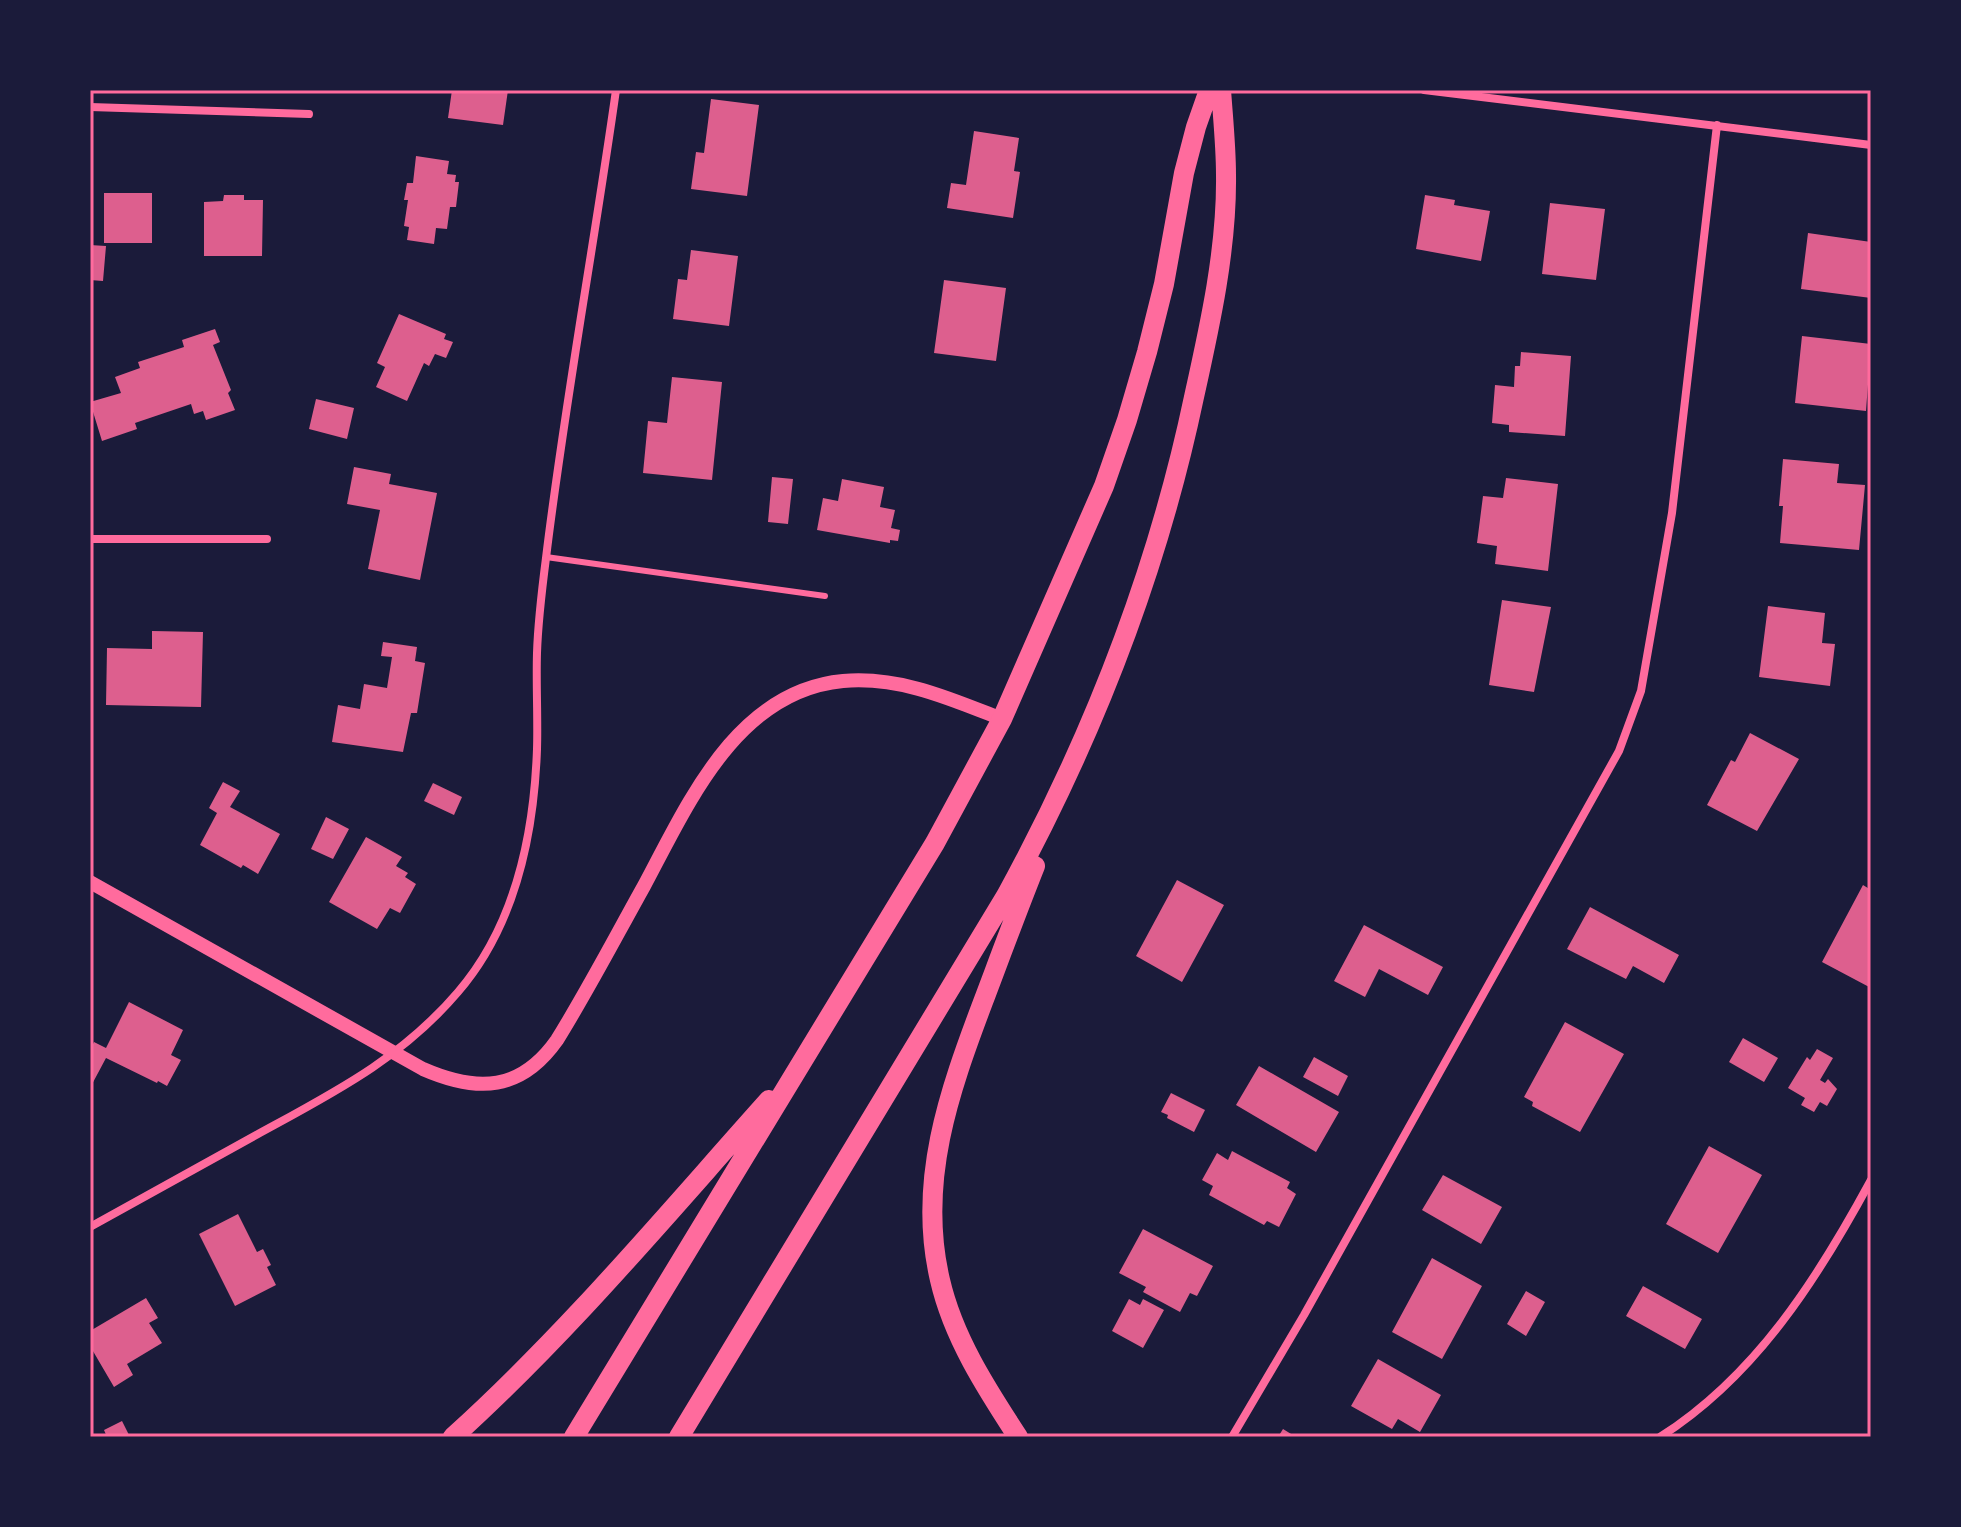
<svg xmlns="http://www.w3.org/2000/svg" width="1961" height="1527" viewBox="0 0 1961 1527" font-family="'Titillium Web',sans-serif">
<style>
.building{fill:#dd5f8e}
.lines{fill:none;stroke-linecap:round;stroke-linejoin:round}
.service{stroke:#ff6b9d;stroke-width:6}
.minor{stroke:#ff6b9d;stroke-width:8}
.tertiary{stroke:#ff6b9d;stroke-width:14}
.primary{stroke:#ff6b9d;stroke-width:20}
.neatline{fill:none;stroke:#ff6b9d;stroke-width:3}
</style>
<rect width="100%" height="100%" fill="#1b1b3a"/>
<!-- building -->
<path class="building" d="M452,90H508L503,125L448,118Z
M711,99L759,105L747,196L691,189L696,152L704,153Z
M974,131L1019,138L1014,171L1020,172L1013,218L947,208L951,183L966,185Z
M416,156L449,161L447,174L456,175L455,182H459L456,207H450L447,229L436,228L434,244L407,240L409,227L404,226L408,200H404L407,183H413Z
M104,193H152V243H104Z
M224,195H244V200H263L262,256H204V202L223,201Z
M1425,195L1455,200L1454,205L1490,211L1481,261L1416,249Z
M1550,203L1605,209L1596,280L1542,274Z
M1808,233L1871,242V298L1801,289Z
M90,245L106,246L103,281L90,280Z
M691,250L738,256L729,326L673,319L678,279L687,280Z
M944,280L1006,288L996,361L934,353Z
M399,314L446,334L444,339L453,342L446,358L435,354L429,366L424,363L407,401L376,387L385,367L377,363Z
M215,329L220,342L213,345L231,390L228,393L235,410L206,420L203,411L194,414L191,404L135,423L137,429L102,441L90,402L121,393L115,377L140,368L138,362L184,347L182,340Z
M1802,336L1871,344L1866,411L1795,403Z
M1521,352L1571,356L1565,436L1509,432V425L1492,423L1495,385L1514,387L1515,366H1520Z
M672,377L722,382L712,480L643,473L648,421L667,423Z
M316,399L354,408L347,439L309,429Z
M1783,459L1839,464L1837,483L1865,485L1859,550L1780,543L1783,506H1779Z
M354,467L391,474L389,484L437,493L420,580L368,569L380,510L347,504Z
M772,477L793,479L788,524L768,522Z
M1506,478L1558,484L1548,571L1495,564L1497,546L1477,543L1483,496L1503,498Z
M842,479L884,487L880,507L895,510L891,528L900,530L898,541L890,540V543L817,530L823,498L838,501Z
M1502,600L1551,607L1534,692L1489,685Z
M1768,606L1825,613L1822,643L1835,644L1830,686L1759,677Z
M152,631L203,632L201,707L106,705L107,648L152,649Z
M383,642L417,647L415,661L425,663L417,713H411L403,752L332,742L338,705L360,709L364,684L387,688L392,657L381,656Z
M1750,733L1799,759L1757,831L1707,805L1731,760L1735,762Z
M223,782L240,791L230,807L280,834L258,874L243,865L241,868L200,845L217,813L209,808Z
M433,783L462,797L454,815L424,801Z
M326,817L349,829L333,859L311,849Z
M366,837L402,857L396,866L408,873L405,877L416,884L400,913L390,908L377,929L329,902Z
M1177,880L1224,905L1182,982L1136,956Z
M1863,885L1871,890V988L1822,962Z
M1590,907L1679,955L1664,983L1633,966L1626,979L1567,949Z
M1364,925L1443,967L1428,995L1379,969L1365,997L1334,981Z
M129,1002L183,1030L171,1055L181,1060L167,1086L158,1081L157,1083L106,1058L90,1088V1050L94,1042L106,1048Z
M1565,1022L1624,1054L1580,1132L1532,1106L1533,1102L1524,1097Z
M1743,1038L1778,1058L1764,1082L1729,1062Z
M1817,1049L1833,1058L1820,1080L1825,1083L1828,1079L1837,1089L1827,1106L1820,1102L1814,1112L1801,1105L1805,1098L1788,1088L1807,1057L1810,1060Z
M1314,1057L1348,1076L1338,1096L1303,1077Z
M1259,1066L1339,1112L1316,1152L1236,1105Z
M1171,1093L1205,1110L1194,1132L1167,1118L1168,1115L1161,1112Z
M1709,1146L1762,1175L1718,1253L1666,1224Z
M1232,1151L1290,1182L1287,1188L1296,1194L1279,1227L1267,1221L1264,1225L1209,1195L1213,1186L1202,1180L1217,1153L1228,1160Z
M1443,1175L1502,1207L1481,1244L1422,1210Z
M238,1214L257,1252L263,1249L271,1265L267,1267L276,1285L235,1306L199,1234Z
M1143,1229L1213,1266L1197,1296L1190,1293L1180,1312L1143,1292L1146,1287L1119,1273Z
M1432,1258L1482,1286L1442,1359L1392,1332Z
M1643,1286L1702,1319L1685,1349L1626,1316Z
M1526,1291L1545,1302L1526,1336L1507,1324Z
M146,1298L158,1318L149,1323L162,1343L127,1364L133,1375L114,1387L90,1346V1331Z
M1129,1299L1140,1305L1143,1299L1164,1310L1143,1348L1112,1331Z
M1378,1359L1441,1395L1420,1432L1398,1419L1392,1429L1351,1406Z
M122,1421L130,1437H107L104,1430Z
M1283,1429L1296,1437H1278Z"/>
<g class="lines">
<!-- service -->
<path class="service" d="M546,557L825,596"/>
<!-- minor -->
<path class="minor" d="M1424,90L1871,145
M90,107L309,114
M90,539H267
M90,1227C146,1196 202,1165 258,1134C333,1093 401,1059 458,992C515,926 534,834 537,749C538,717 536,685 537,653C538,622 542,589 546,558C565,401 594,246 616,90
M1232,1437L1304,1315L1619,751L1641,691L1672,513L1717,125
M1660,1437C1756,1376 1818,1278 1871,1180"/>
<!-- tertiary -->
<path class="tertiary" d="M90,882L423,1069C478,1093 521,1091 557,1040C588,990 615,938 644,886C688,804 736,691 843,681C900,676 951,699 1002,719"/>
<!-- primary -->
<path class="primary" d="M453,1437C568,1333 666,1215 769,1100
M574,1437L935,843L1002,719L1104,486L1127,420L1147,352L1164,284L1184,173L1196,127L1209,90
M679,1437L1006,896C1092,739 1157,573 1194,397C1210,325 1227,249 1226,175C1226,147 1223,118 1221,90
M1018,1437C986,1388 953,1337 940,1280C917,1182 949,1092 983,1002C1000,957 1017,911 1035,866"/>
</g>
<!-- border -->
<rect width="1961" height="1527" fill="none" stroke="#1b1b3a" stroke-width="184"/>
<rect x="92" y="92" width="1777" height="1343" class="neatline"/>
</svg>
